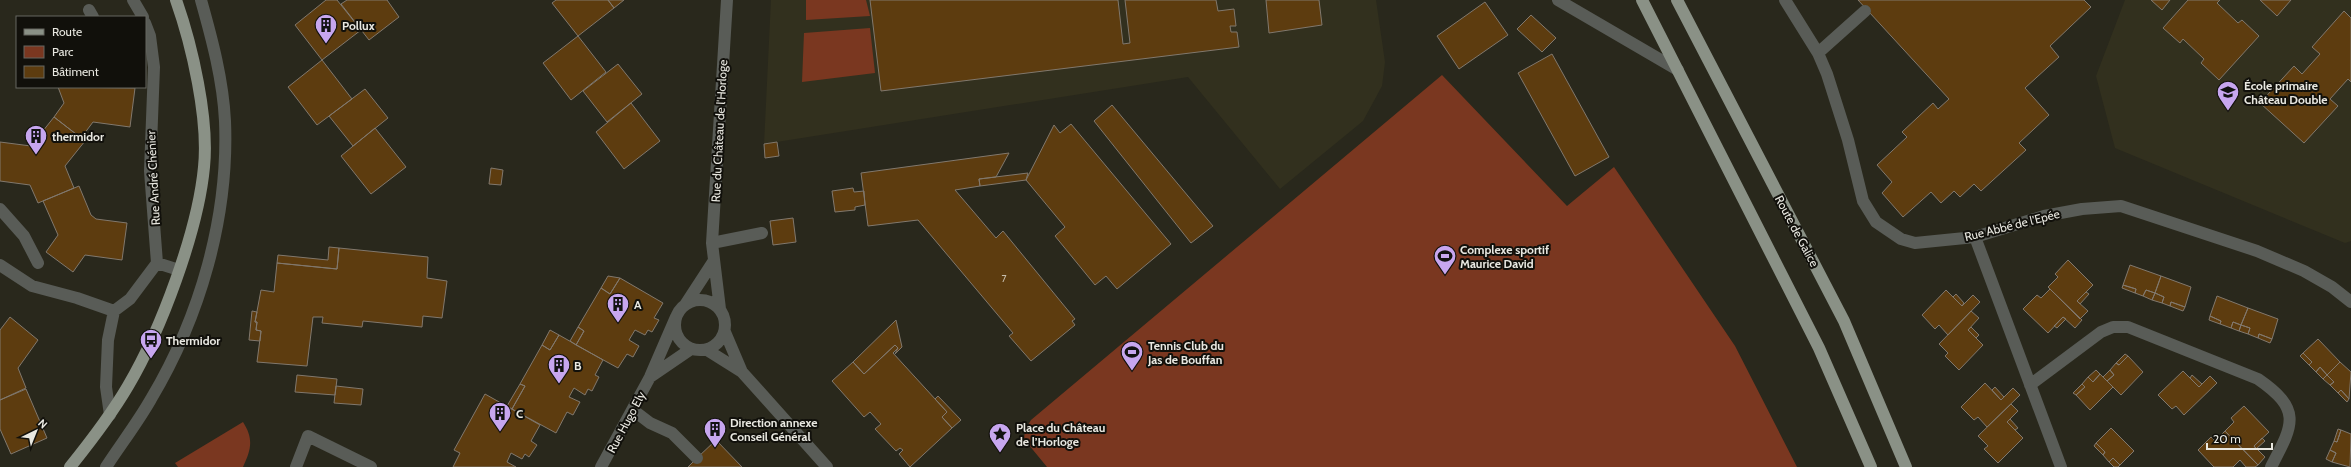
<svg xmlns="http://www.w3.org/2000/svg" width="2351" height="467" viewBox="0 0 2351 467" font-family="Cabin,sans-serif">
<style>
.built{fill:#32301e}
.green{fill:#7a3720}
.building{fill:#5d3c0f;stroke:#81786d}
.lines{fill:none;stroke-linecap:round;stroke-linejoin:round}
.minor{stroke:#595c57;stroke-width:12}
.major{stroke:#8a9186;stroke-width:12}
.labels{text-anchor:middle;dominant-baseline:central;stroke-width:4;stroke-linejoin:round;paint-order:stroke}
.number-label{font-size:10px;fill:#c6bdac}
.poi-label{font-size:12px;font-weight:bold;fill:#e9e8e1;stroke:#11100b;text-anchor:start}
.street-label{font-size:12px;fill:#e9e8e1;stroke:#11100b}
</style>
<rect width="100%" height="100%" fill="#29281c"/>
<!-- built -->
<path class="built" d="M771,0H1376L1385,62L1382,86L1363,121L1280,189L1188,77L764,144Z
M2125,0H2351V241L2345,243L2115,148L2096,76Z"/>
<!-- green -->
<path class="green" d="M806,0H866L870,16L806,20Z
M870,28L875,73L802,82L804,33Z
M1442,75L1567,206L1614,167L1735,346L1797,467H1047L1024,439L1025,430L1031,420Z
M243,422C254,439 251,450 243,467H178L175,463Z"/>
<!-- building -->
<path class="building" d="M326,0H337L361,30L322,60L295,25Z
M347,0H387L399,17L369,40L341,4Z
M556,0H608L614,8L578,36L552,3Z
M608,0H624L614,8Z
M870,0H1118L1123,44L1130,43L1125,0H1216L1218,11L1234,9L1236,26H1230L1231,32H1237L1239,47L881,91Z
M1266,0H1319L1322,25L1269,33Z
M1858,0H2084L2091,7L2050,46L2059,57L2025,88L2049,115L2019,143L2026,150L1981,191L1974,184L1960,197L1954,191L1941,203L1931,192L1903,217L1882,193L1892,182L1877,165L1907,137L1902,132L1933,103L1938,109L1949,99Z
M2151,0H2170L2162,10Z
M2188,0H2220L2217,3L2238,23L2242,20L2259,36L2219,80L2201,63L2204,59L2183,39L2180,43L2163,28Z
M2260,0H2291L2277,16Z
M1485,2L1508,35L1459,69L1437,36Z
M2344,11L2351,18V82L2348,79L2330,99L2338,106L2304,143L2260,103L2294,66L2302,74L2320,54L2312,47Z
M1531,15L1556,38L1542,52L1517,29Z
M578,36L606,72L571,100L543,63Z
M1552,54L1609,157L1575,176L1518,73Z
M322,60L352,99L317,125L288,87Z
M618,64L642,94L607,122L583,91Z
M58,87L135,88L130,127L93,122L81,138L54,117L64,103Z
M365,89L388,118L353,146L329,116Z
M631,103L660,141L624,169L596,132Z
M1112,105L1213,226L1191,243L1094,121Z
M54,117L85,141L65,166L74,188L38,203L30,185L0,181V142L31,146Z
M1071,124L1171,244L1117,289L1106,276L1095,285L1055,236L1065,227L1026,180L1054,125L1060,133Z
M375,128L406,167L371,194L341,156Z
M777,142L779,156L765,158L764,144Z
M1009,153L996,177L979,179L980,186L955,190L996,238L1003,231L1075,319L1072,321L1075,325L1031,361L1009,336L1013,333L918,220L868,226L861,173Z
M491,168L503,170L501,185L489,184Z
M1028,173L1026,180L980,186L979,179Z
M79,186L91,215L96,219L127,223L122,260L85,255L73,272L46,252L58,235L43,201Z
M853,188L854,192L864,191L865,205L855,207V210L835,212L832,191Z
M793,218L796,242L773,245L770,221Z
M329,247L339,248L337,269L277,263L278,255L328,260Z
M339,248L428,257L427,278L447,281L442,318L423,316L422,327L363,321L362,327L322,323L323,317H313L307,366L257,362L261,331L256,330L257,322H255L261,290L274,292L277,263L337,269Z
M2068,260L2093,285L2077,301L2088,311L2080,319L2048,287L2058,277L2055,274Z
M2130,265L2161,276L2155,293L2146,290L2143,296L2135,293L2136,289L2123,285Z
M608,276L620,278L610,294L601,288Z
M2161,276L2191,287L2185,307L2171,302L2170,306L2162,303L2164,297L2155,293Z
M620,278L663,303L654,318L659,320L652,332L648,330L645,335L635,330L629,340L639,346L633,357L627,354L618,368L576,345L584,331L578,327L601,288L610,294Z
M2123,285L2136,289L2135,293L2122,288Z
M2050,289L2082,320L2075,328L2063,317L2048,333L2023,309L2037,295L2041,298Z
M1946,290L1962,306L1973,295L1980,302L1948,335L1939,325L1935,329L1922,315Z
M2146,290L2155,293L2152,300L2143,296Z
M2086,292L2089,294L2080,304L2077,301Z
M2155,293L2164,297L2162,303L2152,300Z
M1956,294L1964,303L1962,306L1953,297Z
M2217,296L2248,308L2241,325L2233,322L2231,328L2220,324L2221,321L2210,316Z
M2171,302L2185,307L2183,311L2170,306Z
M2248,308L2278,319L2272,339L2259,334L2258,338L2248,334L2250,328L2241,325Z
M252,311L257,312L255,322H257L256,330L261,331L260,341L249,340Z
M1971,311L1979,318L1968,330L1983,345L1959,370L1945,356L1948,353L1939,344Z
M2210,316L2221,321L2220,324L2209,320Z
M10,317L38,340L18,368L26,388L0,400V330Z
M2063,317L2066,319L2057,328L2054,326Z
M896,320L902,347L895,354L898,348L895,345L864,374L853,362Z
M2233,322L2241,325L2239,331L2231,328Z
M2241,325L2250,328L2248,334L2239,331Z
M578,327L584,331L576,345L570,341Z
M1971,327L1979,335L1976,338L1968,330Z
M550,330L559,335L550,350L542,345Z
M2259,334L2272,339L2270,343L2258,338Z
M559,335L603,360L595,375L599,377L592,391L588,389L585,395L574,388L569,397L580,402L573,415L567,412L556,433L512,409L525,386L520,384L542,345L550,350Z
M2318,339L2340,362L2327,375L2320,367L2316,372L2309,365L2312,362L2303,353Z
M895,345L898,348L893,353L947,412L942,417L952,428L910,467L899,454L903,450L900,448L896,451L875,429L881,424L870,412L864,417L832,381L853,362L864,374Z
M2303,353L2312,362L2309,365L2300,356Z
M2125,354L2128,356L2119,365L2116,363Z
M2128,356L2143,372L2121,395L2107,381L2114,375L2110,370L2116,363L2119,365Z
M2340,362L2351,372L2349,399L2341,390L2338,393L2330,385L2334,382L2327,375Z
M2320,367L2327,375L2323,379L2316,372Z
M2096,370L2100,374L2093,382L2088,377Z
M2110,370L2114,375L2107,381L2103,377Z
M2183,371L2199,387L2210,376L2217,383L2184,415L2176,406L2172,409L2158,395Z
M2100,374L2113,387L2090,410L2076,395L2085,387L2082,384L2088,377L2093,382Z
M297,375L337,379L335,395L295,392Z
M2192,375L2202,384L2199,387L2190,378Z
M2327,375L2334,382L2330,385L2323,379Z
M1985,383L2001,400L2013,388L2020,395L1987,427L1978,417L1974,420L1961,407Z
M520,384L525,386L512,409L507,406Z
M2082,384L2085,387L2076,395L2073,393Z
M336,386L363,389L361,405L334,403Z
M1995,387L2004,397L2001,400L1992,390Z
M26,389L47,438L11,454L0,429V400Z
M2341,390L2349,399L2347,402L2338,393Z
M485,394L540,425L531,441L537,445L529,457L525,454L522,459L511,453L507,462L516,467H453L460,453L454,450Z
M938,396L961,420L952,428L942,417L947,412L935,399Z
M2011,404L2018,411L2007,422L2023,438L1998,463L1984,449L1988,446L1978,436Z
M2244,406L2269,432L2254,446L2265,457L2258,465L2225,431L2234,422L2231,418Z
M2010,419L2018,428L2015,430L2007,422Z
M2111,428L2134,451L2120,465L2113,458L2109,462L2103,455L2105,452L2096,443Z
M2338,429L2341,430L2337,442L2334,441Z
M2341,430L2351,434L2350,467L2332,462L2336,453L2330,450L2334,441L2337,442Z
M2225,431L2258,465L2255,467H2246L2240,460L2233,467H2214L2198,450L2211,437L2215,441Z
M2262,438L2265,441L2256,449L2254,446Z
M716,440L742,467H688L697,458Z
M2096,443L2105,452L2103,455L2094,446Z
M2330,450L2336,453L2332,462L2326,459Z
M2113,458L2120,465L2118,467H2114L2109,462Z"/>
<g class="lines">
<!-- minor -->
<path class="minor" d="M133,0L143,17
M1558,0L1678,70
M1785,0L1818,53L1827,74L1848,140L1863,201L1876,222L1901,239L1915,243L1975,237L2044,216L2082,209L2121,206L2257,251L2304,271L2332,287L2351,302
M89,10L93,17
M1818,53L1865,11
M0,209L24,236L38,263
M1975,237L2061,467
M712,243L762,233
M157,263L179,270
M0,265L32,286L77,298L114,311
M675 325a25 25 0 1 1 50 0a25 25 0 1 1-50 0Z
M685,305L713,262
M720,309L712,243L727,0
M725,332L742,372
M707,350L742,372L827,467
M650,377L691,349
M2030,385L2101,332L2113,327H2128L2258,379C2303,410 2293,425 2271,467
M633,410L650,423L672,433L697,458
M110,415L106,387L108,340L114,311L130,299L157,263L150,171L154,67L150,36L145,23
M106,467C121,444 138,422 151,399C200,317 229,217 225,121C223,80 212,39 201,0
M296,467L308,436L371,467
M601,467L650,377L676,317"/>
<!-- major -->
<path class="major" d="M1642,0L1819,348L1871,467
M1677,0L1844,321L1906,467
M70,467C91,441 111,415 128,386C161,330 198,231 204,167C209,119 192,45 176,0"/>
</g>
<!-- icons -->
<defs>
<g id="building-pin" transform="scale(1.15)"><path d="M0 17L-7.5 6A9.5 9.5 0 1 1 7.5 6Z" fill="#c7a6ef" stroke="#11100b"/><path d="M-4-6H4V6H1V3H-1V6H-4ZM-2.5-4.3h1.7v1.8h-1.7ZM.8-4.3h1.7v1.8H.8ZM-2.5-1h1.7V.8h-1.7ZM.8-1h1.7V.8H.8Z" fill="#111"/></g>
<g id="school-pin" transform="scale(1.15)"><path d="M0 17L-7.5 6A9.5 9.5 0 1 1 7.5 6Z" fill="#c7a6ef" stroke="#11100b"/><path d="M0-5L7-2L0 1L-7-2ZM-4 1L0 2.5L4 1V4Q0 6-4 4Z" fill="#111"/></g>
<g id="stadium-pin" transform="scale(1.15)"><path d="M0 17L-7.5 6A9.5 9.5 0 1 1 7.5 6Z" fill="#c7a6ef" stroke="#11100b"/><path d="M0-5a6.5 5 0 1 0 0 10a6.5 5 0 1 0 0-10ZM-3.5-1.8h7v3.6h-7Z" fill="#111"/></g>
<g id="bus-pin" transform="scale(1.15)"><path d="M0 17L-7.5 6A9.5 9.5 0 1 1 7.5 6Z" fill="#c7a6ef" stroke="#11100b"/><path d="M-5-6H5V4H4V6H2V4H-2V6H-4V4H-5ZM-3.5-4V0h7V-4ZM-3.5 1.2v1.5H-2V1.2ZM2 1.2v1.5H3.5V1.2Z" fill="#111"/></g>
<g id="sight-pin" transform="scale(1.15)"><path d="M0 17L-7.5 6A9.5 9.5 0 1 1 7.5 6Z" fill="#c7a6ef" stroke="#11100b"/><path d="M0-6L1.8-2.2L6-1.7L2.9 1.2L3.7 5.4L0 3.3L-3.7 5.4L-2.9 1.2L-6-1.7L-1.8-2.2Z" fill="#111"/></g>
</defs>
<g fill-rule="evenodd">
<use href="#building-pin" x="326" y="25"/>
<use href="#school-pin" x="2228" y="92"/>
<use href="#building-pin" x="36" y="136"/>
<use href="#stadium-pin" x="1445" y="256"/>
<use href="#building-pin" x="618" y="304"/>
<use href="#bus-pin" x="151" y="340"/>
<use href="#stadium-pin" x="1132" y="352"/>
<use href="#building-pin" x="559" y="365"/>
<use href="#building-pin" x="500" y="413"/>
<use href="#building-pin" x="715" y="429"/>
<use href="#sight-pin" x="1000" y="434"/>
</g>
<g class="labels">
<!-- number labels -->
<g class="number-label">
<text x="1004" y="278">7</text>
</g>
<!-- poi labels -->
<g class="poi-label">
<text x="342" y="25">Pollux</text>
<text x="2244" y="85">École primaire<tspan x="2244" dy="14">Château Double</tspan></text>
<text x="52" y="136">thermidor</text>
<text x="1460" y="249">Complexe sportif<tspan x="1460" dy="14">Maurice David</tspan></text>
<text x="634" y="304">A</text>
<text x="166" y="340">Thermidor</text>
<text x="1148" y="345">Tennis Club du<tspan x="1148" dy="14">Jas de Bouffan</tspan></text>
<text x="574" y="365">B</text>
<text x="516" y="413">C</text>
<text x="730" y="422">Direction annexe<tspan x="730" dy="14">Conseil Général</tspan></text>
<text x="1016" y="427">Place du Château<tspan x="1016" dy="14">de l’Horloge</tspan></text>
</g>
<!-- street labels -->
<g class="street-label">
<text transform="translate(719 131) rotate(-87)">Rue du Château de l'Horloge</text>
<text transform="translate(153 178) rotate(-93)">Rue André Chénier</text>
<text transform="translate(2012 225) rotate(-14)">Rue Abbé de l'Epée</text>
<text transform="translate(1797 231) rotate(62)">Route de Galice</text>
<text transform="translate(626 422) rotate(-62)">Rue Hugo Ely</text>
</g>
</g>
<!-- legend -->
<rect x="16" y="16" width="130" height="72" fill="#11100b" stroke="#676661"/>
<rect x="24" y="29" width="20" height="6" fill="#8a9186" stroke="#676661"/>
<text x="52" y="36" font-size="12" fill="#e9e8e1">Route</text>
<rect x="24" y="46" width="20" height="12" fill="#7a3720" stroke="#676661"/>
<text x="52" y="56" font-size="12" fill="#e9e8e1">Parc</text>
<rect x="24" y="66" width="20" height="12" fill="#5d3c0f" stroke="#676661"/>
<text x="52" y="76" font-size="12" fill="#e9e8e1">Bâtiment</text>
<!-- north arrow -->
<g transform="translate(36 431) rotate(43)" stroke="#11100b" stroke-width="3" paint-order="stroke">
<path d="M0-3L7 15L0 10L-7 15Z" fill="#e9e8e1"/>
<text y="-6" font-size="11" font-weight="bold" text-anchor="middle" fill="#e9e8e1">N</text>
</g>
<!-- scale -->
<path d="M2207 443v6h65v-6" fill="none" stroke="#e9e8e1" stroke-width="2"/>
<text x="2213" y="443" font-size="12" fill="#e9e8e1" stroke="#11100b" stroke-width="3" paint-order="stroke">20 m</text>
</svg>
